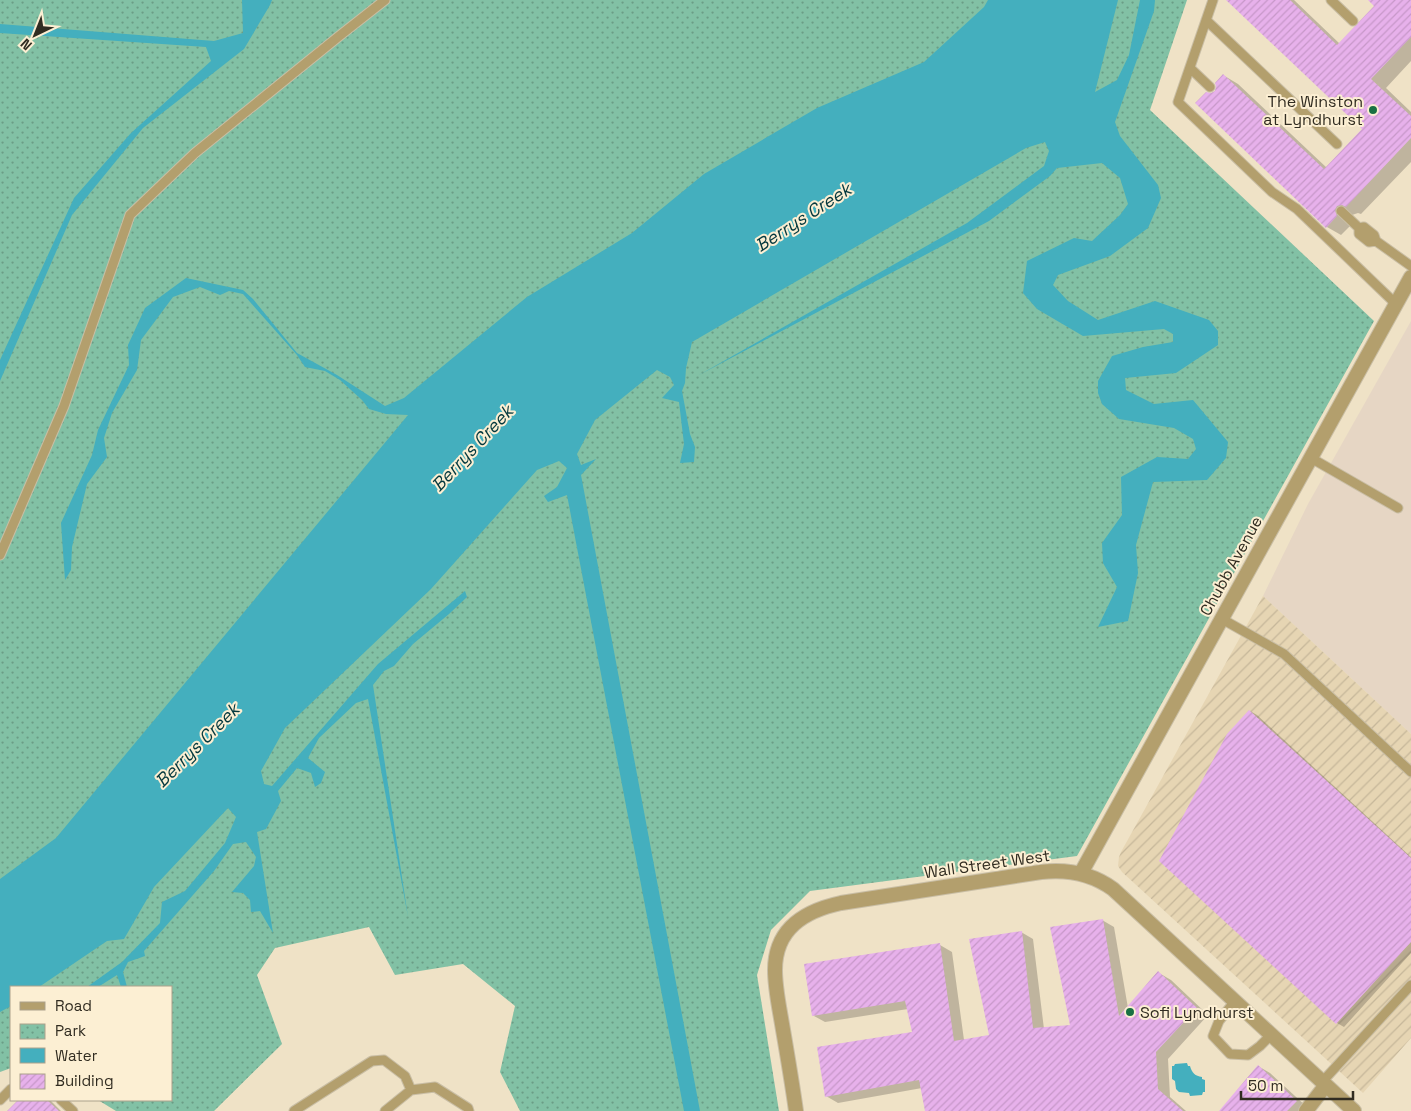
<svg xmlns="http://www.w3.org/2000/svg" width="1411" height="1111" viewBox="0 0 1411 1111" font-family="'Space Grotesk',sans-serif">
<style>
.commercial{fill:#e6d6c4}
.industrial{fill:url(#industrial-furrows)}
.park{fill:url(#park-dots)}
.water{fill:#44afbe}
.shadow{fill:#0003}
.building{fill:url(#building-hatch)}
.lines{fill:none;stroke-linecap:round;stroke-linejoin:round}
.service-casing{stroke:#c9bea5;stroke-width:11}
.minor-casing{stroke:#c9bea5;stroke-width:16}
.service{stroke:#b39f6d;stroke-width:9}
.minor{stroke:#b39f6d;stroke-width:14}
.poi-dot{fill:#197043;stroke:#fcefd3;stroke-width:2}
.labels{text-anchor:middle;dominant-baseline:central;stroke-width:4;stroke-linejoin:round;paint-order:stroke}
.poi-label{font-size:16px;fill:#312c21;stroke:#fcefd3;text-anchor:end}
.street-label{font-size:16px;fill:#312c21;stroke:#fcefd3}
.water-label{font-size:18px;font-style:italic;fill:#04383e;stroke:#fcefd3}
</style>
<defs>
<pattern id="industrial-furrows" width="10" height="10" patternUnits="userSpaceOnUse" patternTransform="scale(1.25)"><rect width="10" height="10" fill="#e6d5b3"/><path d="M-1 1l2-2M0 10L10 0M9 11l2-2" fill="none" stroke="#c6b79a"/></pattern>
<pattern id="park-dots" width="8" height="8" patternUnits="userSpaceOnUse" patternTransform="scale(1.25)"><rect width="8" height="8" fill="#82c1a5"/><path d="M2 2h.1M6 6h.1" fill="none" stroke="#6b9d86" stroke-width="1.8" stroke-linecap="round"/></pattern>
<pattern id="building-hatch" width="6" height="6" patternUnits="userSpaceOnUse" patternTransform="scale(1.25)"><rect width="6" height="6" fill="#e7b1eb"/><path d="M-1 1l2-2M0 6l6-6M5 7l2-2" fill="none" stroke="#c798c9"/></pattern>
</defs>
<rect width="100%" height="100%" fill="#efe2c6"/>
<!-- commercial -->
<path class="commercial" d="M1411,321V734L1263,596L1308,504Z"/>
<!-- industrial -->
<path class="industrial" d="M1263,596L1411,734V1038L1363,1093L1122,872L1118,866L1119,857L1121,852Z"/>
<!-- park -->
<path class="park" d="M0,0H1187L1150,110L1374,321L1077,856L810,891L771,930L757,975L779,1111H520L500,1072L515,1006L463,964L395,975L369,927L275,948L257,975L282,1044L214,1111H116L98,1100H171V987H11V1068L0,1072Z"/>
<!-- water -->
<path class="water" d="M242,0H272L270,5L244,49L143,128L72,215L0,381V360L74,198L131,133L211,61L206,47L0,33V24L214,41L243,33Z
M988,0H1118L1095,92L1117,80L1129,55L1140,0H1155L1154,11L1115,122L1120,136L1158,185L1161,198L1148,228L1110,256L1058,275L1053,285L1068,301L1098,320L1155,301L1209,320L1218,331V345L1176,373L1125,378L1126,390L1154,404L1193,400L1228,442L1226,458L1207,480L1153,482L1136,545L1138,573L1128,621L1098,627L1117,587L1103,563L1102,543L1122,515L1121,477L1157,457L1188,459L1196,449L1193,439L1174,428L1119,419L1102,404L1098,393V381L1112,356L1143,347L1173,342V334L1164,329L1083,336L1037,309L1023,293L1027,261L1074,238L1092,241L1120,215L1128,204L1120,178L1102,163L1057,168L1050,176L989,221L699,375L967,223L1044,166L1049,151L1045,142L1026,148L692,342L686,368L685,383L682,391L690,434L695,447L694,462L680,463L684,444L679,402L662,398L674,385L670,377L657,370L595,420L577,454L581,465L596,459L581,475L700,1111H684L567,495L548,502L544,496L557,487L567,468L559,461L537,470L431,589L285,728L261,771L264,784L272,786L378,664L465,591L467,597L449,614L413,644L394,666L384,671L373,685L408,917L368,699L356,703L319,738L308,758L325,772L321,783L315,787L311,773L297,768L278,791L281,801L266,829L257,832L273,933L260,911L251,912L250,900L243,893L232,892L254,866L256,857L246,842L233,844L214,871L144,951L145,956L128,962L123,972L127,987H121L117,975L98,987H87L122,962L160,923L162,902L185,891L225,843L236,817L228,808L154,887L124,939L107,941L39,987H11V1006L0,1012V879L56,838L408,415L386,414L369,409L362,400L340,380L325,371L305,367L297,355L243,294L229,291L220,295L200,287L173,297L141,340L137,370L112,413L104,438L107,457L87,484L72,547L71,570L65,580L61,523L92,455L98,430L129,365L128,345L145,308L186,278L243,290L253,299L297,353L337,375L385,406L404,398L527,297L632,233L704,174L817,108L924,62L984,7Z
M1187,1063L1188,1066H1190C1192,1073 1195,1076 1202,1077V1079L1205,1080V1092H1203L1202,1095L1190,1096L1189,1093L1179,1092L1176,1089L1175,1081L1172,1079V1066H1174L1175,1064Z"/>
<!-- shadow -->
<path class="shadow" d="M1228,0H1294L1340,44L1376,6L1369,0H1411V61L1386,88L1411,112V162L1361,214L1358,213L1352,215L1349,219L1351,225L1341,235L1327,227L1211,94L1216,92L1223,75L1238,84L1327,168L1364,129Z
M1250,711L1257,715L1411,857V953L1344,1027L1337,1023Z
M1102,920L1114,927L1128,1008L1159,973L1171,980L1208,1015L1168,1059L1170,1097L1186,1111H1220L1258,1066L1270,1073L1308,1108L1305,1111H926L922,1088L838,1103L826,1096L913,1033L908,1009L825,1022L814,1016L940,945L952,952L964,1040L990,1036L1021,932L1033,939L1044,1029L1072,1026Z
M20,1100H50L61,1111H8Z"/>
<!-- building -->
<path class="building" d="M1226,0H1290L1337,45L1374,6L1368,0H1411V37L1371,79L1411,116V138L1346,207L1342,205L1337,206L1335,210L1337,216L1326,228L1195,103L1206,92L1211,93L1215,91L1216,86L1215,83L1223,74L1324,169L1362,129Z
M1249,710L1411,858V942L1336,1024L1159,861L1227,734Z
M1103,919L1119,1016L1158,971L1197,1008L1156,1052L1158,1089L1183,1111H925L919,1080L825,1097L817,1047L912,1032L905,1001L812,1016L804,964L940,943L954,1041L989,1035L969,939L1022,931L1033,1028L1070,1025L1050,927Z
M1258,1065L1297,1101L1287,1111H1219Z
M18,1100H47L59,1111H7Z"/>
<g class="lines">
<!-- service casing -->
<g class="service-casing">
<path id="service" d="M1213,0L1178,102L1272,192L1297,209L1396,304
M1331,0L1353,21
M1206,20L1337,144
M1190,68L1210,87
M1341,211L1359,228V234L1369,242L1376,241
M1359,228L1364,227L1374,235L1376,241L1411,266
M1311,458L1398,508
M0,555L64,406L130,215L195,153L338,37L385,0
M1222,619L1284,654L1411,772
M1235,1001L1219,1021L1213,1036L1230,1054L1248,1055L1260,1046L1271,1035
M1322,1082L1411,985
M0,1100L11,1089
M61,1100L73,1111
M294,1111L372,1061L384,1060L405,1076L411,1090
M385,1111L411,1090L435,1087L468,1108L469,1111"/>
</g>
<!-- minor casing -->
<g class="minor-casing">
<path id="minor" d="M1081,873L1411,277
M796,1111C792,1082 787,1053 782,1024C779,1006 775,988 775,970C775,929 804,911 841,903L1041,872C1067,869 1091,873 1113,889L1354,1111
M1306,1111L1326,1085"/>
</g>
<!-- service -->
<use href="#service" class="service"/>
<!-- minor -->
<use href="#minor" class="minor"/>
</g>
<!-- markers -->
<g class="poi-dot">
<circle cx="1373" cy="110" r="5"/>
<circle cx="1130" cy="1012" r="5"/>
</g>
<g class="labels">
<!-- poi labels -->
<g class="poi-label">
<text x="1363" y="101">The Winston<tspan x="1363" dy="18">at Lyndhurst</tspan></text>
<text x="1140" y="1012" text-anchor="start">Sofi Lyndhurst</text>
</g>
<!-- street labels -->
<g class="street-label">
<text transform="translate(1231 566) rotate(-61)">Chubb Avenue</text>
<text transform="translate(987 864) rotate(-8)">Wall Street West</text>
</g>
<!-- water labels -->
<g class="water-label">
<text transform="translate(803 217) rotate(-33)">Berrys Creek</text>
<text transform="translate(472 448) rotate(-47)">Berrys Creek</text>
<text transform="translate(197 745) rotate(-45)">Berrys Creek</text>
</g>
</g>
<!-- legend -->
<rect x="10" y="986" width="162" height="115" fill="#fcefd3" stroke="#aba18c"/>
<rect x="20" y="1002" width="25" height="8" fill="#b39f6d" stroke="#aba18c"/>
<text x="55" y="1011" font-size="15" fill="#312c21">Road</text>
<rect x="20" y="1024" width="25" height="15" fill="url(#park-dots)" stroke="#aba18c"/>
<text x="55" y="1036" font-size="15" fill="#312c21">Park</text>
<rect x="20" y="1048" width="25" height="15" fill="#44afbe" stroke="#aba18c"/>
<text x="55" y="1061" font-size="15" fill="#312c21">Water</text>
<rect x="20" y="1074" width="25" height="15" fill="url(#building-hatch)" stroke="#aba18c"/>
<text x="55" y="1086" font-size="15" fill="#312c21">Building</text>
<!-- north arrow -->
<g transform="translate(35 35) rotate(223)" stroke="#fcefd3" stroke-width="4" paint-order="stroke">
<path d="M0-4L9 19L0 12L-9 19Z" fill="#312c21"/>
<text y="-8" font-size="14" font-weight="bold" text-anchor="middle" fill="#312c21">N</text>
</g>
<!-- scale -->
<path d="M1241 1091v8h112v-8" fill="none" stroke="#312c21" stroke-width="2.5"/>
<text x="1248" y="1091" font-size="15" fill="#312c21" stroke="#fcefd3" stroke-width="4" paint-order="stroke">50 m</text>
</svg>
